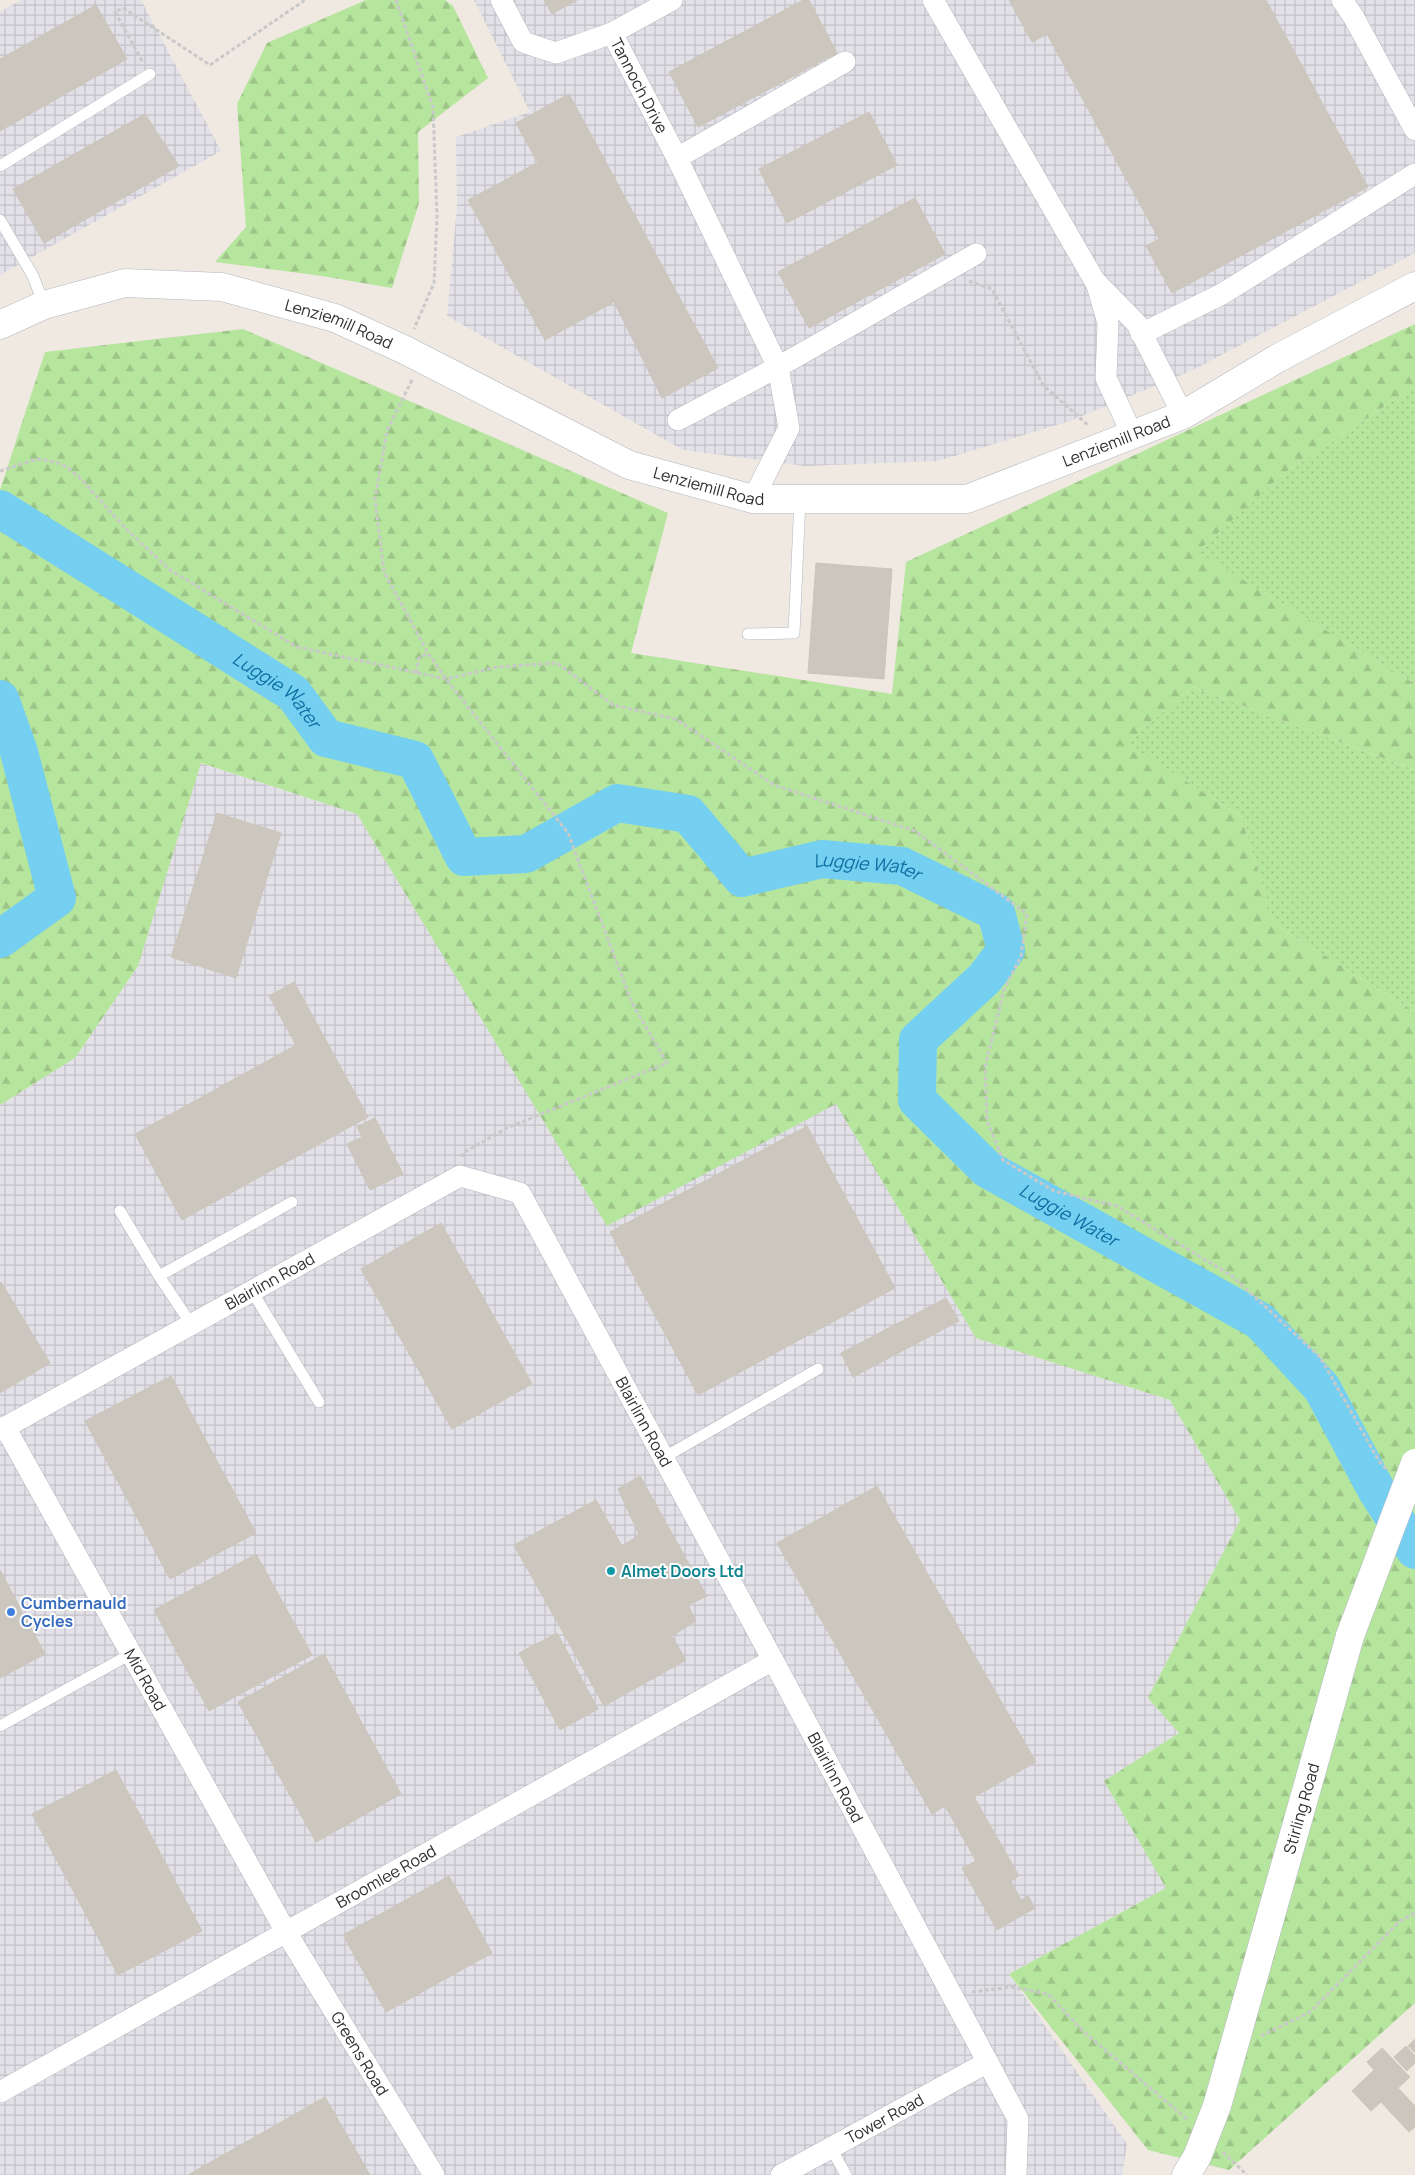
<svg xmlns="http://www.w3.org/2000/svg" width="1415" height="2175" viewBox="0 0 1415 2175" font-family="Manrope,sans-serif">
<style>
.industrial{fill:url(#industrial-grid)}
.grass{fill:url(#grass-dots)}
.forest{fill:url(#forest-firs)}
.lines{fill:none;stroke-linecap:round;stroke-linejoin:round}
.river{stroke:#75cff0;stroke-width:38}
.building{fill:#cbc7bf;stroke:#cbc5ba}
.lane-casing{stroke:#b4b7c1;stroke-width:12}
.street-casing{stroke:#b4b7c1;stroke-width:22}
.secondary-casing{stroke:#b4b7c1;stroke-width:29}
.path{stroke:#c9c9c9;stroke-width:3;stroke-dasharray:4 2.5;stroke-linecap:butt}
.lane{stroke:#fff;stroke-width:11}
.street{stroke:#fff;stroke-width:21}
.secondary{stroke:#fff;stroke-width:28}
.secondary-bridge-casing{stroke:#b4b7c1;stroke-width:29;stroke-linecap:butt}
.secondary-bridge{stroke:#fff;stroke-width:28}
.culture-dot{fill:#0f9aa8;stroke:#fff;stroke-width:2}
.shop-dot{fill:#3f7fe0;stroke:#fff;stroke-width:2}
.labels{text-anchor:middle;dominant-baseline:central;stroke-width:4;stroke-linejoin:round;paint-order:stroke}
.street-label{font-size:16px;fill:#2e2e2e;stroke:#fff}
.culture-label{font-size:16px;font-weight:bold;fill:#0d838f;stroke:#fff;text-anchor:start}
.shop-label{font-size:16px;font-weight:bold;fill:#366cbe;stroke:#fff;text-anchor:start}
.water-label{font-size:18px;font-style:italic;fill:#0d6fa3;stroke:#fff}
</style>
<defs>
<pattern id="industrial-grid" width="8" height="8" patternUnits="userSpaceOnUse" patternTransform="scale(1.25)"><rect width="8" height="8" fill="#e3e1e8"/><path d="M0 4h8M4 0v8" fill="none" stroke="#c3c1c7"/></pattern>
<pattern id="grass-dots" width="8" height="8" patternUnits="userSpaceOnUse" patternTransform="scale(1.25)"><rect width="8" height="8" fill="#b6e59e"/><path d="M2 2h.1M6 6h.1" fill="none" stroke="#9dc588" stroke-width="1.8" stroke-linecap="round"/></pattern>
<pattern id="forest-firs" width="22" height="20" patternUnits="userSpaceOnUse" patternTransform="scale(1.25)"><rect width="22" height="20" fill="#b6e59e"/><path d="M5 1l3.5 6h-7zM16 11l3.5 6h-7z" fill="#9dc588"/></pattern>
</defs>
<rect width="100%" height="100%" fill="#efe9e1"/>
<!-- industrial -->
<path class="industrial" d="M21,0H141L221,151L0,275V12Z
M474,0H1415V253L1193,370L1070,421L938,461L805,466L683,450L447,316L457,207L456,137L530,112Z
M200,763L357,814L607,1225L836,1103L976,1338L1170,1400L1240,1520L1148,1698L1179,1733L1104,1781L1166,1888L1009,1974L1127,2144L1122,2175H0V1105L75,1058L138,966Z"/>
<!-- grass -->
<path class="grass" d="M1415,386V684L1196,552L1283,474Z
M1193,687L1415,770V1012L1274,924L1241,816L1125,743Z"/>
<!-- forest -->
<path class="forest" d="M366,0H445L453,6L488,78L418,132L419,203L392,288L322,276L215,262L246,227L237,104L267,43Z
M1415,324V386L1283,474L1197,552L1415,684V770L1193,687L1126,743L1241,816L1274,924L1415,1012V2003L1229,2170L1148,2150L1009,1974L1166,1888L1104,1781L1179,1733L1148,1698L1240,1520L1170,1400L976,1338L836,1104L607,1226L357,814L201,763L138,966L75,1058L0,1105V490L45,352L243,329L668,513L631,653L892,694L906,562Z"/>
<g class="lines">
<!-- river -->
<g class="river">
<path id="s1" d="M0,509L293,693L326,738L415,760L464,857L526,854L617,803L688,814L742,878L822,859L902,866L996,912L1006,950L985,978L918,1040L917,1100L987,1169L1260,1321L1322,1388L1377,1491L1415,1550"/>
<path d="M0,699L19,752L57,898L0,939"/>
</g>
</g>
<!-- building -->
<path class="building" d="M544,0H577L552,14Z
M803,0H809L837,53L698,127L669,72Z
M1009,0H1266L1368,187L1172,293L1146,246L1159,239L1047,34L1032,42Z
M96,5L127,59L0,131V59Z
M569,94L666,273L614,302L516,123Z
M869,112L897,165L787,223L759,169Z
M145,114L179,166L44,243L13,189Z
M537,163L614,302L545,340L468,200Z
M915,198L945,254L809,328L778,272Z
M666,273L718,368L662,398L614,302Z
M816,563L892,569L884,679L808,673Z
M217,813L281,833L236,978L171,957Z
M294,982L368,1117L182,1220L135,1134L296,1045L269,996Z
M375,1118L403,1174L370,1190L347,1144L362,1137L357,1127Z
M807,1126L895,1288L698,1395L610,1232Z
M441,1223L532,1384L452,1429L361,1269Z
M1,1282L50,1363L0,1393V1283Z
M946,1298L959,1321L853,1377L841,1353Z
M171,1376L256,1533L170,1579L85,1421Z
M640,1476L707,1596L688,1605L696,1621L672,1636L686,1660L604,1706L514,1545L596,1500L622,1546L639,1535L618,1489Z
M877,1486L1036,1762L974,1797L1019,1876L1011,1881L1021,1900L1028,1896L1035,1908L997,1930L962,1868L976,1861L945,1806L932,1814L777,1543Z
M256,1554L312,1655L209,1711L154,1610Z
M0,1570L45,1654L0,1678Z
M557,1633L598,1709L560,1730L519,1653Z
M324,1654L401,1794L316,1842L238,1702Z
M116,1770L202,1931L118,1975L32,1814Z
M449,1876L492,1953L386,2012L343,1935Z
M1415,2039V2053L1408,2046Z
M1406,2046L1415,2056V2063L1407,2071L1394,2057Z
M1382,2048L1410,2077L1398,2088L1415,2106V2127L1409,2132L1381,2102L1371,2111L1352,2091L1374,2070L1367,2062Z
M325,2097L370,2175H188Z"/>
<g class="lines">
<!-- lane casing -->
<g class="lane-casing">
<path id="lane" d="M0,166L150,74
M0,220L33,276L44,305
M748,634L794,633L800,499
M120,1211L159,1276L191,1324
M159,1276L292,1202
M252,1291L319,1402
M663,1458L818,1369
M0,1726L131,1654
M831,2148L846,2175"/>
</g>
<!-- street casing -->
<g class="street-casing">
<g id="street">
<path id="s2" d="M501,0L523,42L556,53L612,33L677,158L778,367L789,428L753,499"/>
<path d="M933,0L1097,285"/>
<path d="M1342,0L1353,16L1415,130"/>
<path d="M612,33L672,0"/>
<path d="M677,158L845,62"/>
<path d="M1096,282L1137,324L1183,415"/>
<path d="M1097,285L1108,323L1106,378L1132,434"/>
<path d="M1141,334L1222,294L1415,174"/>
<path d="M678,420L778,367L976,254"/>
<path id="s3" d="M5,1427L286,1932L434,2175"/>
<path id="s4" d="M0,1430L460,1176L520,1193L773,1660L1018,2119L1016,2175"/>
<path id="s5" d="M0,2092L773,1660"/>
<path id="s6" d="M781,2175L988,2062"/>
</g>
</g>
<!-- secondary casing -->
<g class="secondary-casing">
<g id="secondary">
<path id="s7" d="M0,325L44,305L125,283L222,287L335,318L405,350L629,465L753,499H967L1183,415L1278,358L1415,286"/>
<path id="s8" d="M1186,2175L1197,2157L1217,2106L1350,1636"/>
</g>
</g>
<!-- path -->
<path class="path" d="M396,0L433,107L437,217L434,283L414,329
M142,61L115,12L123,8L210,65L305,0
M969,281L992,289L1043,385L1089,426
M412,380L387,431L375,499L384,572L428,653L446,679L568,833L632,1003L667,1063L507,1128L463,1153L462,1157
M0,471L37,459L56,462L65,466L79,477L126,529L170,570L297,647L446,679L497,667L557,663L613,705L676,719L774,785L915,831L1027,914L1021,956L1004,990L985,1067L987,1120L1003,1160L1054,1191L1117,1206L1232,1276L1320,1357L1379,1461L1388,1471
M416,673L419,658L428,653
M972,1992L1011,1987L1048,1994L1084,2032L1187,2119
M1261,2036L1310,2012L1400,1921L1415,1913
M1223,2152L1247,2175"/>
<!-- lane -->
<use href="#lane" class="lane"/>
<!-- street -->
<use href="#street" class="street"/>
<!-- secondary -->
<use href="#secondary" class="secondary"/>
<!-- secondary-bridge casing -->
<g class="secondary-bridge-casing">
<path id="secondary-bridge" d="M1350,1636L1415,1463"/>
</g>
<!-- secondary-bridge -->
<use href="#secondary-bridge" class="secondary-bridge"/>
</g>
<!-- markers -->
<circle class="culture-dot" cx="611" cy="1571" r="5"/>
<circle class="shop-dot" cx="11" cy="1612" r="5"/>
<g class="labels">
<!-- street labels -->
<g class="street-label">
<text stroke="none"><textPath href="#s2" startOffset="201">Tannoch Drive</textPath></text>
<text stroke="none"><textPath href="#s7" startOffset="352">Lenziemill Road</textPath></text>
<text stroke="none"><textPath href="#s7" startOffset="1178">Lenziemill Road</textPath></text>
<text stroke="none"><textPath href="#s7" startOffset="758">Lenziemill Road</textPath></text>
<text stroke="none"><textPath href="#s4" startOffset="308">Blairlinn Road</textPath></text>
<text stroke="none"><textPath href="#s4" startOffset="848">Blairlinn Road</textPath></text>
<text stroke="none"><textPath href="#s3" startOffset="289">Mid Road</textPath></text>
<text stroke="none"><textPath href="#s4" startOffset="1252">Blairlinn Road</textPath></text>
<text stroke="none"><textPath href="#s8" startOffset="385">Stirling Road</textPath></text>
<text stroke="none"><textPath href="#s5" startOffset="442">Broomlee Road</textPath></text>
<text stroke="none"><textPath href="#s3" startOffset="720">Greens Road</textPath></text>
<text stroke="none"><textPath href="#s6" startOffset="118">Tower Road</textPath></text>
</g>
<!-- culture labels -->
<g class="culture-label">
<text x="621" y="1571">Almet Doors Ltd</text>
</g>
<!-- shop labels -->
<g class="shop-label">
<text x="21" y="1603">Cumbernauld<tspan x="21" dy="18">Cycles</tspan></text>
</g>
<!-- water labels -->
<g class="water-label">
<text stroke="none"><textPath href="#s1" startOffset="332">Luggie Water</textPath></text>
<text stroke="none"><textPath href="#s1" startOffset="1052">Luggie Water</textPath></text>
<text stroke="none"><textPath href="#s1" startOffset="1609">Luggie Water</textPath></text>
</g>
</g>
</svg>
